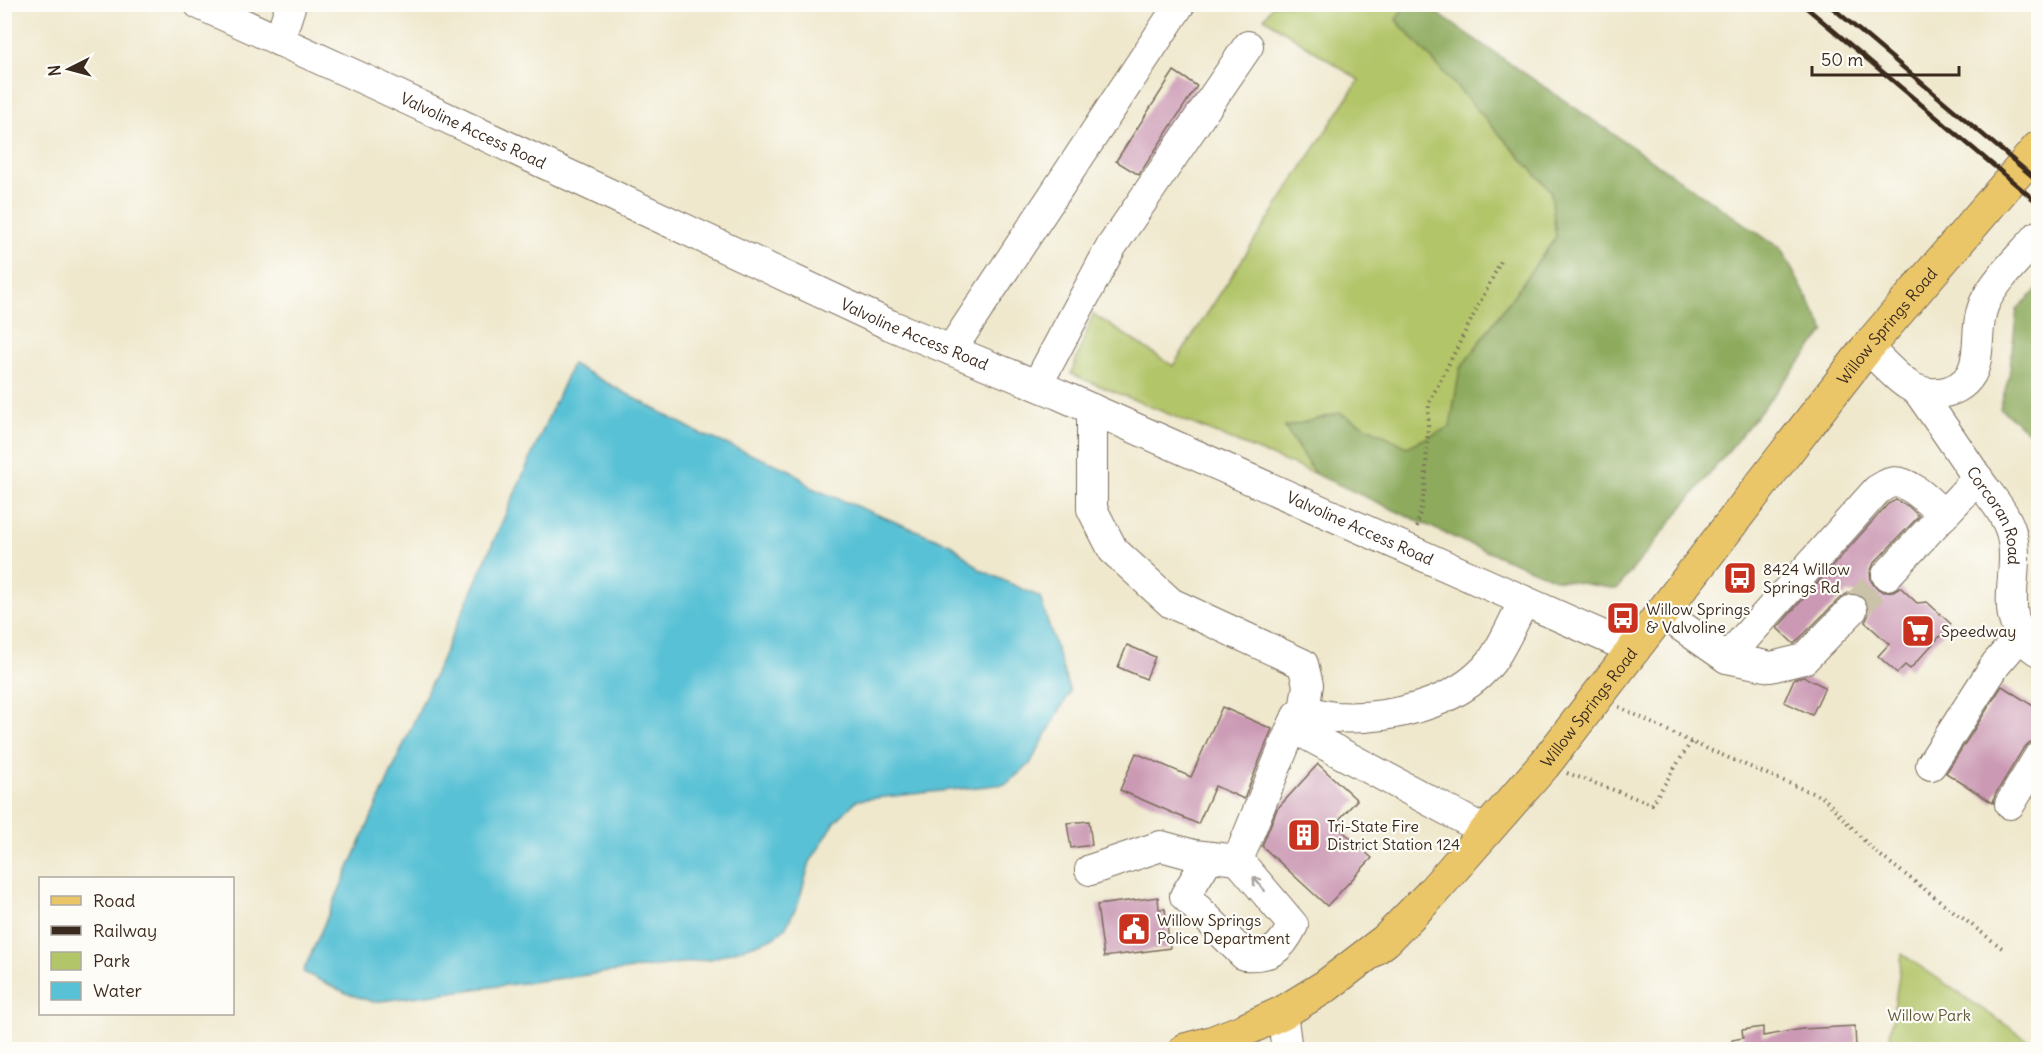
<svg xmlns="http://www.w3.org/2000/svg" width="2043" height="1054" viewBox="0 0 2043 1054" font-family="Delius,sans-serif">
<style>
.green{fill:#b2c569;stroke:#767844;stroke-width:1.5}
.forest{fill:#8daa5d;stroke:#646a3e;stroke-width:1.5}
.water{fill:#58c1d5;stroke:#4a767a;stroke-width:1.5}
.building{fill:#cb99b4}
.lines{fill:none;stroke-linecap:round;stroke-linejoin:round}
.minor-tunnel{stroke:#cbc2aa;stroke-width:30;stroke-dasharray:30 15;stroke-linecap:butt}
.minor-casing{stroke:#7a6c5b;stroke-width:32}
.major-casing{stroke:#7a6c5b;stroke-width:35}
.path{stroke:#7a6c5b;stroke-width:4;stroke-dasharray:1.5 4.5;stroke-linecap:butt}
.minor{stroke:#fff;stroke-width:30}
.major{stroke:#ebc669;stroke-width:33}
.rail{stroke:#3b2a1e;stroke-width:4.5}
.oneway{stroke:#a79f9a}
.labels{text-anchor:middle;dominant-baseline:central;stroke-width:4.5;stroke-linejoin:round;paint-order:stroke}
.street-label{font-size:16px;fill:#3b2a1e;stroke:#fdfcf7}
.poi-label{font-size:16px;fill:#3b2a1e;stroke:#fdfcf7;text-anchor:start}
.park-label{font-size:16px;fill:#5f5834;stroke:#fdfcf7}
</style>
<rect width="100%" height="100%" fill="#fdfcf7"/>
<filter id="ink" filterUnits="userSpaceOnUse"><feTurbulence type="fractalNoise" baseFrequency=".0167" numOctaves="2"/><feDisplacementMap in="SourceGraphic" scale="12" xChannelSelector="R" yChannelSelector="G"/><feConvolveMatrix kernelMatrix="1 2 1 2 8 2 1 2 1" color-interpolation-filters="sRGB"/></filter>
<filter id="wash" filterUnits="userSpaceOnUse"><feTurbulence type="fractalNoise" baseFrequency=".008" numOctaves="4" result="noise"/><feDisplacementMap in="SourceGraphic" scale="24" xChannelSelector="R" yChannelSelector="G"/><feGaussianBlur stdDeviation="1.35" result="paint"/><feColorMatrix in="noise" values="0 0 0 0 0 0 0 0 0 0 0 0 0 0 0 0 0 1.4 0 .05"/><feComposite in="paint" operator="in"/></filter>
<g filter="url(#wash)">
<rect width="100%" height="100%" fill="#efe8cd"/>
<!-- green -->
<path class="green" d="M1273,5H1406L1396,20L1551,191L1556,237L1460,369L1450,427L1407,447L1340,413L1285,428L1315,474L1071,374L1093,314L1173,366L1359,80L1264,18Z
M1902,954L2038,1047V1049H1888Z"/>
<!-- forest -->
<path class="forest" d="M1406,4L1425,5L1781,249L1825,331L1617,589L1555,579L1464,542L1315,474L1285,427L1340,413L1407,447L1450,427L1460,369L1556,237L1551,191L1396,20Z
M2038,289V440L2000,408L2009,376L2017,309Z"/>
<!-- water -->
<path class="water" d="M572,364L699,433L792,471L812,488L952,545L981,570L1040,597L1070,692L1030,764L1006,784L857,800L835,822L810,862L798,904L785,928L773,938L756,944L711,959L690,962L373,1002L346,993L303,972Z"/>
<g id="blocks">
<!-- building -->
<path class="building" d="M1174,71L1197,86L1139,175L1116,161Z
M1896,500L1908,506L1919,516L1874,563L1870,572L1871,581L1876,588L1884,592L1893,591L1900,587L1917,603L1927,602L1951,624L1910,669L1905,665L1897,673L1878,656L1889,644L1865,622L1869,614V606L1864,598L1857,594L1848,593L1840,598L1794,644L1777,628L1888,504Z
M1127,645L1155,657L1146,679L1118,667Z
M1804,677L1825,687L1812,715L1784,702L1794,679Z
M2002,686L2038,709V739L2029,743L2023,749L1995,795L1993,803L1946,773Z
M1222,707L1272,729L1244,799L1215,786L1198,824L1120,790L1136,753L1191,777Z
M1318,764L1357,800L1335,824L1372,858L1327,906L1262,846L1277,809Z
M1089,821L1092,845L1071,848L1067,823Z
M1158,897L1159,909H1165L1170,948L1104,957L1097,905Z
M1855,1026L1856,1050H1733L1732,1040L1743,1038L1742,1030L1763,1027V1036L1802,1029Z"/>
</g>
</g>
<g filter="url(#ink)">
<use href="#blocks" fill-opacity="0" stroke="#7a6c5b" stroke-width="1.5"/>
<g class="lines">
<!-- minor-tunnel -->
<path class="minor-tunnel" d="M1852,610L1887,575"/>
<!-- minor casing -->
<g class="minor-casing">
<g id="minor">
<path id="s1" d="M199,4L370,82L890,325L1058,394L1635,650"/>
<path d="M279,41L291,4"/>
<path d="M1867,348C1879,358 1896,378 1908,385C1932,401 1968,393 1975,364C1980,344 1976,323 1984,304C1994,281 2021,256 2038,236"/>
<path d="M951,350L1180,4"/>
<path d="M1037,385L1111,247L1248,46"/>
<path id="s2" d="M1918,391C1939,421 1960,451 1980,482C1991,497 2006,514 2011,532C2023,574 1992,622 2038,651"/>
<path d="M1092,409V509L1113,550L1171,603L1303,664L1308,685L1304,711"/>
<path d="M1887,575L1978,478"/>
<path d="M1661,612L1727,658L1771,667L1804,659L1852,610"/>
<path d="M1727,658L1877,490C1881,488 1886,484 1890,483C1909,478 1931,504 1944,515"/>
<path d="M1293,725L1297,716L1304,711C1314,712 1325,716 1335,717C1388,720 1457,705 1491,662C1502,648 1515,618 1524,601"/>
<path d="M1931,765L1996,664L2021,635"/>
<path d="M2010,804L2038,758"/>
<path d="M1209,857L1185,896L1244,955C1272,957 1281,949 1293,925L1238,860"/>
<path d="M1090,870L1161,846L1194,855L1238,860L1292,727L1486,831"/>
<path d="M1282,1013L1287,1050"/>
</g>
</g>
<!-- major casing -->
<g class="major-casing">
<g id="major">
<path id="s3" d="M1185,1050L1211,1043L1242,1031L1282,1013L1326,986L1386,940L1430,895L1544,765L1867,348L2038,148"/>
</g>
</g>
<!-- path -->
<path class="path" d="M1417,527L1425,488L1429,403L1501,261
M1619,707L1691,742L1824,798L1873,850L2002,948
M1567,773L1652,804L1691,742"/>
<!-- minor -->
<use href="#minor" class="minor"/>
<!-- major -->
<use href="#major" class="major"/>
<!-- rail -->
<path class="rail" d="M1802,4L2038,203
M1828,4L2038,181"/>
</g>
<!-- one-way arrows -->
<defs><path id="oneway-shaft" d="M-6 0H5M1.5-3L5.5 0L1.5 3" fill="none" stroke-width="1.6" stroke-linecap="round" stroke-linejoin="round" transform="scale(1.5)"/></defs>
<use class="oneway" href="#oneway-shaft" transform="translate(1259 884) rotate(-130)"/>
</g>
<!-- icons -->
<defs>
<g id="bus-square" transform="scale(1.725)"><rect x="-9" y="-9" width="18" height="18" rx="4" fill="#c8321e" stroke="#fdfcf7"/><path d="M-5-6H5V4H4V6H2V4H-2V6H-4V4H-5ZM-3.5-4V0h7V-4ZM-3.5 1.2v1.5H-2V1.2ZM2 1.2v1.5H3.5V1.2Z" fill="#fff"/></g>
<g id="supermarket-square" transform="scale(1.725)"><rect x="-9" y="-9" width="18" height="18" rx="4" fill="#c8321e" stroke="#fdfcf7"/><path d="M-6-5.5h2.5l.6 2H6L4.5 2H-2.5L-4.4-4H-6ZM-1.5 3.2a1.3 1.3 0 1 0 .1 0ZM3 3.2a1.3 1.3 0 1 0 .1 0Z" fill="#fff"/></g>
<g id="building-square" transform="scale(1.725)"><rect x="-9" y="-9" width="18" height="18" rx="4" fill="#c8321e" stroke="#fdfcf7"/><path d="M-4-6H4V6H1V3H-1V6H-4ZM-2.5-4.3h1.7v1.8h-1.7ZM.8-4.3h1.7v1.8H.8ZM-2.5-1h1.7V.8h-1.7ZM.8-1h1.7V.8H.8Z" fill="#fff"/></g>
<g id="civic-square" transform="scale(1.725)"><rect x="-9" y="-9" width="18" height="18" rx="4" fill="#c8321e" stroke="#fdfcf7"/><path d="M-.6-6.5H3V-4.5H.6V-3L4-1V1h2V6H-6V1h2V-1L-.6-3ZM-1.2 2.5V6h2.4V2.5Z" fill="#fff"/></g>
</defs>
<g fill-rule="evenodd">
<use href="#bus-square" x="1740" y="578"/>
<use href="#bus-square" x="1623" y="618"/>
<use href="#supermarket-square" x="1918" y="631"/>
<use href="#building-square" x="1304" y="835"/>
<use href="#civic-square" x="1134" y="929"/>
</g>
<g class="labels">
<!-- street labels -->
<g class="street-label">
<text stroke="none"><textPath href="#s1" startOffset="302">Valvoline Access Road</textPath></text>
<text stroke="none"><textPath href="#s3" startOffset="1024">Willow Springs Road</textPath></text>
<text stroke="none"><textPath href="#s1" startOffset="788">Valvoline Access Road</textPath></text>
<text stroke="none"><textPath href="#s2" startOffset="148">Corcoran Road</textPath></text>
<text stroke="none"><textPath href="#s1" startOffset="1274">Valvoline Access Road</textPath></text>
<text stroke="none"><textPath href="#s3" startOffset="540">Willow Springs Road</textPath></text>
</g>
<!-- poi labels -->
<g class="poi-label">
<text x="1763" y="569">8424 Willow<tspan x="1763" dy="18">Springs Rd</tspan></text>
<text x="1646" y="609">Willow Springs<tspan x="1646" dy="18">&amp; Valvoline</tspan></text>
<text x="1941" y="631">Speedway</text>
<text x="1327" y="826">Tri-State Fire<tspan x="1327" dy="18">District Station 124</tspan></text>
<text x="1157" y="920">Willow Springs<tspan x="1157" dy="18">Police Department</tspan></text>
</g>
<!-- park labels -->
<g class="park-label">
<text x="1929" y="1015">Willow Park</text>
</g>
</g>
<!-- margin -->
<rect width="2043" height="1054" fill="none" stroke="#fdfcf7" stroke-width="24"/>
<!-- legend -->
<rect x="39" y="877" width="195" height="138" fill="#fdfcf7" stroke="#afa8a0" stroke-width="1.5"/>
<rect x="51" y="896" width="30" height="9" fill="#ebc669" stroke="#afa8a0" stroke-width="1.5"/>
<text x="93" y="907" font-size="18" fill="#3b2a1e">Road</text>
<rect x="51" y="926" width="30" height="9" fill="#3b2a1e" stroke="#afa8a0" stroke-width="1.5"/>
<text x="93" y="937" font-size="18" fill="#3b2a1e">Railway</text>
<rect x="51" y="952" width="30" height="18" fill="#b2c569" stroke="#afa8a0" stroke-width="1.5"/>
<text x="93" y="967" font-size="18" fill="#3b2a1e">Park</text>
<rect x="51" y="982" width="30" height="18" fill="#58c1d5" stroke="#afa8a0" stroke-width="1.5"/>
<text x="93" y="997" font-size="18" fill="#3b2a1e">Water</text>
<!-- north arrow -->
<g transform="translate(69 69) rotate(264)" stroke="#fdfcf7" stroke-width="4.5" paint-order="stroke">
<path d="M0-4.5L10 22L0 15L-10 22Z" fill="#3b2a1e"/>
<text y="-9" font-size="16" font-weight="bold" text-anchor="middle" fill="#3b2a1e">N</text>
</g>
<!-- scale -->
<path d="M1812 66v9h147v-9" fill="none" stroke="#3b2a1e" stroke-width="3"/>
<text x="1821" y="66" font-size="18" fill="#3b2a1e" stroke="#fdfcf7" stroke-width="4.5" paint-order="stroke">50 m</text>
</svg>
